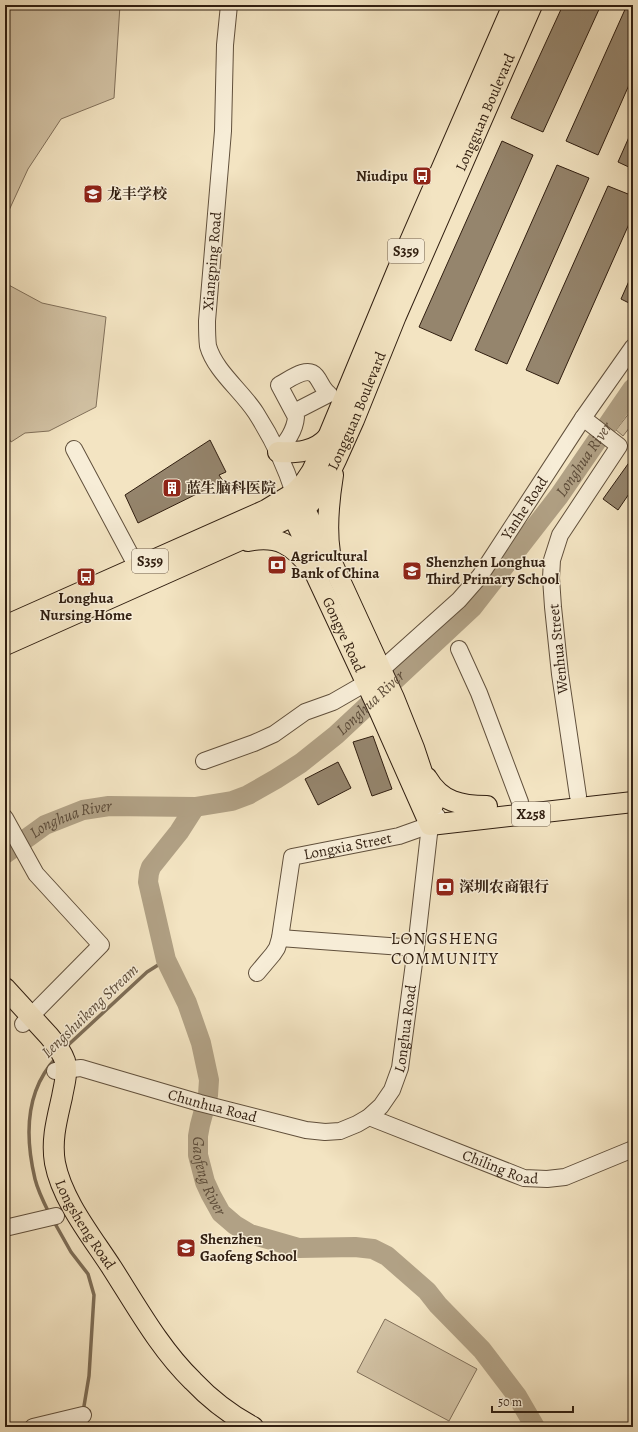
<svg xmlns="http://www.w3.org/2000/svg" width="638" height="1432" viewBox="0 0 638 1432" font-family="Alegreya,'Noto Serif SC',serif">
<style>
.green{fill:#d2c2a4;stroke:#81705a}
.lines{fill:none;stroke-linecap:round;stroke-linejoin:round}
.stream{stroke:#7d6d56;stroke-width:3.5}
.river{stroke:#b1a185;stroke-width:20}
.building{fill:#95856d;stroke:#301e10}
.minor-casing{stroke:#61503c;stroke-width:18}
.major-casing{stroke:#301e10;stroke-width:22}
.minor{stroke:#f7edd7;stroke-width:16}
.major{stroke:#f3e4c2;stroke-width:20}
.labels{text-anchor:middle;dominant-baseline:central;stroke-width:3;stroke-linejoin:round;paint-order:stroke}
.shield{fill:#f7edd7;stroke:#6c5c4c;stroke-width:1}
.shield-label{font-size:14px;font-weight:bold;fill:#301e10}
.street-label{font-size:15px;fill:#301e10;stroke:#f7edd7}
.poi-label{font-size:15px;font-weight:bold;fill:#301e10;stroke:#f7edd7;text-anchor:start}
.water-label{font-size:16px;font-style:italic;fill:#5d4c39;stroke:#f7edd7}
.quarter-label{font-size:17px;letter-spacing:1px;fill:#301e10;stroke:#f7edd7}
</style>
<rect width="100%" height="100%" fill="#f3e4c2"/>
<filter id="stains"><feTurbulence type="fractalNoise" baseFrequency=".005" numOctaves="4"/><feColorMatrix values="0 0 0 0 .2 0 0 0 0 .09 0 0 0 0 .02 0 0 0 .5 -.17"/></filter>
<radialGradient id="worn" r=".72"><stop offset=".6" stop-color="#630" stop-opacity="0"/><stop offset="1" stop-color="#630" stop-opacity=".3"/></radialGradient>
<!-- green -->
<path class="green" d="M5,5H120L114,98L61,119L28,169L5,219Z
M5,283L42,303L106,317L96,407L49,431L25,433L11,442L5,431Z
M633,408V423L623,436L616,430Z
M385,1319L477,1369L449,1421L357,1372Z"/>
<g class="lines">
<!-- stream -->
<path class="stream" d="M66,1047L147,972L166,960
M49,1213C44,1203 38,1191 35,1179C25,1137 25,1091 56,1058
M53,1220L71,1252L88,1274L94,1295L89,1376L83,1412"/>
<!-- river -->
<g class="river">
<path id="s1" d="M195,807L179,832L151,867L149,873L148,882L166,960L187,1003L201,1043L209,1080L208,1095L200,1125L198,1136V1155L205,1182L211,1195L221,1213L235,1225L250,1234L299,1248L355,1247L373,1249L387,1256L427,1291L438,1305L482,1350L517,1396L535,1427"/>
<path id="s2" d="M5,854L45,825L83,810L109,806L195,807L232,801L248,795L276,779L301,763L336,735L472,608L559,496L633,388"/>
</g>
</g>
<!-- building -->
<path class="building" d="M563,5H601L543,132L511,118Z
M627,5H633V76L598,155L566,141Z
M633,128V169L618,162Z
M502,141L533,155L451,341L419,327Z
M557,165L589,178L507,364L475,350Z
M608,186L633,196V215L558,384L526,370Z
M633,272V305L621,299Z
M210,440L226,472L219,475L223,481L138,523L125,495Z
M633,457V488L618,510L603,499Z
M373,736L392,789L372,796L353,742Z
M338,762L351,788L318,805L305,779Z"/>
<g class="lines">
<!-- minor casing -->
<g class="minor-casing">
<g id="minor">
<path d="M229,5L225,45L223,131L207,321C207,329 207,338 208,346C215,371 242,391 256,413C272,438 285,465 294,493"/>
<path d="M74,449L137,567"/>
<path d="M278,452C286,442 295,431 296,417L279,385C289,380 307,365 316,376C321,382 322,389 329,394L294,412"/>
<path d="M459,649L479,693L520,802"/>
<path id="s3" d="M381,670L459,600L480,576L583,418L633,347"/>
<path d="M204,761L254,743L274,734L305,712L333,702L366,683"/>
<path d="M578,796L560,674L553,607L551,578L552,560L560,535L619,446L583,418"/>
<path d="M5,818L36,874L101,945L23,1024"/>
<path d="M280,938L416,948"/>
<path id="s4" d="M257,973L273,954L277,948L280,938L292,857L399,836L430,825"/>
<path id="s5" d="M55,1071L81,1068L200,1103L306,1130L325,1132L340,1131L357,1124L369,1117L381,1106L392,1090L400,1068L416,948L430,825L437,816"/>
<path id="s6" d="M369,1117L524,1178L547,1179L565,1177L633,1149"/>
<path d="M5,1228L56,1216"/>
<path d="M33,1427L83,1415"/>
</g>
</g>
<!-- major casing -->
<g class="major-casing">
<g id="major">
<path d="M278,452C297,453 315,452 328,437"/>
<path id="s7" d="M293,503V516L303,537L315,573L379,710L430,825L633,802"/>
<path d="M305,510L332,563L394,698L414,748L433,805"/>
<path d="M248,541C278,535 293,545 311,568"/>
<path d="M330,553C326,528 329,500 333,475"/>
<path d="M5,626L266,510L294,493L304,483L312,471L328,437L397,271L513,5"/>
<path id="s8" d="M5,645L274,525L293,516L310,503L322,489L336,460L354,420L396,316L532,5"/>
<path d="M427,778C441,802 461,806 487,806"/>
<path id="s9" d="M5,988L49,1036C55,1043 62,1052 65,1061C68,1074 64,1085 62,1097C57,1119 51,1140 55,1163C62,1200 92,1237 112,1268C137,1307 160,1349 193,1381C210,1399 231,1415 253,1427"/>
</g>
</g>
<!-- minor -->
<use href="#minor" class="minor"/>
<!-- major -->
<use href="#major" class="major"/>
</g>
<!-- icons -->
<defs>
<g id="bus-square" transform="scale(1)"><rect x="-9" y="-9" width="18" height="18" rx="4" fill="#8f2418" stroke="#f7edd7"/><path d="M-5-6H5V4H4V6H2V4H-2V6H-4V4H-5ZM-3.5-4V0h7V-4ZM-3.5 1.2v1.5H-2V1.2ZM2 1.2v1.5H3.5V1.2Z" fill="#fff"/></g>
<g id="school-square" transform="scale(1)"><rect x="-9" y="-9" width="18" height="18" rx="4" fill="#8f2418" stroke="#f7edd7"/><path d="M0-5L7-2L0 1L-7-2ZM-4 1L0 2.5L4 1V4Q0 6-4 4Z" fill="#fff"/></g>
<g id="building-square" transform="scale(1)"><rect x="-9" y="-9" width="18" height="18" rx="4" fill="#8f2418" stroke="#f7edd7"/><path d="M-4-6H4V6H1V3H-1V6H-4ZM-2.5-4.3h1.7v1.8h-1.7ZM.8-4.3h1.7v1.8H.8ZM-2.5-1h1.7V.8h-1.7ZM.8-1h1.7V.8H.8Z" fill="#fff"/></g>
<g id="bank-square" transform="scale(1)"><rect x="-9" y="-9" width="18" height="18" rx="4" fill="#8f2418" stroke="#f7edd7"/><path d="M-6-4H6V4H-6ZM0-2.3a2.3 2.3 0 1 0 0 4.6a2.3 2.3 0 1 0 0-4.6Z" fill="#fff"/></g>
</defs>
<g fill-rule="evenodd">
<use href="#bus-square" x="422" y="176"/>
<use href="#school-square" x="93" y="194"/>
<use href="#building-square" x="172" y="488"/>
<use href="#bank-square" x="277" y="565"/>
<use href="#school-square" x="412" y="571"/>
<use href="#bus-square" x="86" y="577"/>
<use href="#bank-square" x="445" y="887"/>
<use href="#school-square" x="186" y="1248"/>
</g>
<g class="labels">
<!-- shield labels -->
<g class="shield">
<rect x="388" y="239" width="36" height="24" rx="3"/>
<rect x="132" y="549" width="36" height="24" rx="3"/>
<rect x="512" y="802" width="38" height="24" rx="3"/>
</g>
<g class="shield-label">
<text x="406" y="251">S359</text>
<text x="150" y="561">S359</text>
<text x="531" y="814">X258</text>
</g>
<!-- street labels -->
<g class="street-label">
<text stroke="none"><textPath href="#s8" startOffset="766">Longguan Boulevard</textPath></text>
<text transform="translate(212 261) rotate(-85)">Xiangping Road</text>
<text stroke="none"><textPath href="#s8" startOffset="441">Longguan Boulevard</textPath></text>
<text stroke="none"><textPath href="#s3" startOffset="218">Yanhe Road</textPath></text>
<text stroke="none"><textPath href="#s7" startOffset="142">Gongye Road</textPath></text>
<text transform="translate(558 649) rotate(-96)">Wenhua Street</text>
<text stroke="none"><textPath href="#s4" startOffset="181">Longxia Street</textPath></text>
<text stroke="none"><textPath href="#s5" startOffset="425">Longhua Road</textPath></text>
<text stroke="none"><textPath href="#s5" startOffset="163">Chunhua Road</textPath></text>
<text stroke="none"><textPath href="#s6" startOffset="141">Chiling Road</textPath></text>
<text stroke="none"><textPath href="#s9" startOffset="267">Longsheng Road</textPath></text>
</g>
<!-- poi labels -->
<g class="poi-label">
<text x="408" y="176" text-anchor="end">Niudipu</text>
<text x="107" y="194">龙丰学校</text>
<text x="186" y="488">蓝生脑科医院</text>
<text x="291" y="556">Agricultural<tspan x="291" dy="17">Bank of China</tspan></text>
<text x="426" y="562">Shenzhen Longhua<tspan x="426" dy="17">Third Primary School</tspan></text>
<text x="86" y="598" text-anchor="middle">Longhua<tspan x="86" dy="17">Nursing Home</tspan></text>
<text x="459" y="887">深圳农商银行</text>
<text x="200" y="1239">Shenzhen<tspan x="200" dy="17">Gaofeng School</tspan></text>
</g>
<!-- water labels -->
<g class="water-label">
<text stroke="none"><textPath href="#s2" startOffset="736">Longhua River</textPath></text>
<text stroke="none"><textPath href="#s2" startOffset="411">Longhua River</textPath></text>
<text stroke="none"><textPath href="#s2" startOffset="76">Longhua River</textPath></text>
<text transform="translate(90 1011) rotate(-44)">Lengshuikeng Stream</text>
<text stroke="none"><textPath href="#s1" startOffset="397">Gaofeng River</textPath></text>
</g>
<!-- quarter labels -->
<g class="quarter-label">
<text x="445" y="938">LONGSHENG<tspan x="445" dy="20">COMMUNITY</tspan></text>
</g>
</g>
<!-- margin -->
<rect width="638" height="1432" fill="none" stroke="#f3e4c2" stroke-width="20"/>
<rect x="6" y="6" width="626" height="1420" fill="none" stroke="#301e10" stroke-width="2"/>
<rect x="10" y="10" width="618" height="1412" fill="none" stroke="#301e10"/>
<!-- scale -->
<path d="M492 1406v6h81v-6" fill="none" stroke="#301e10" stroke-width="2"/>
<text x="498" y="1406" font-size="12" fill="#301e10" stroke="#f7edd7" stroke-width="3" paint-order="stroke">50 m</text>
<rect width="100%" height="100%" filter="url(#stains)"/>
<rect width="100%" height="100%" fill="url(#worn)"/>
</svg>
